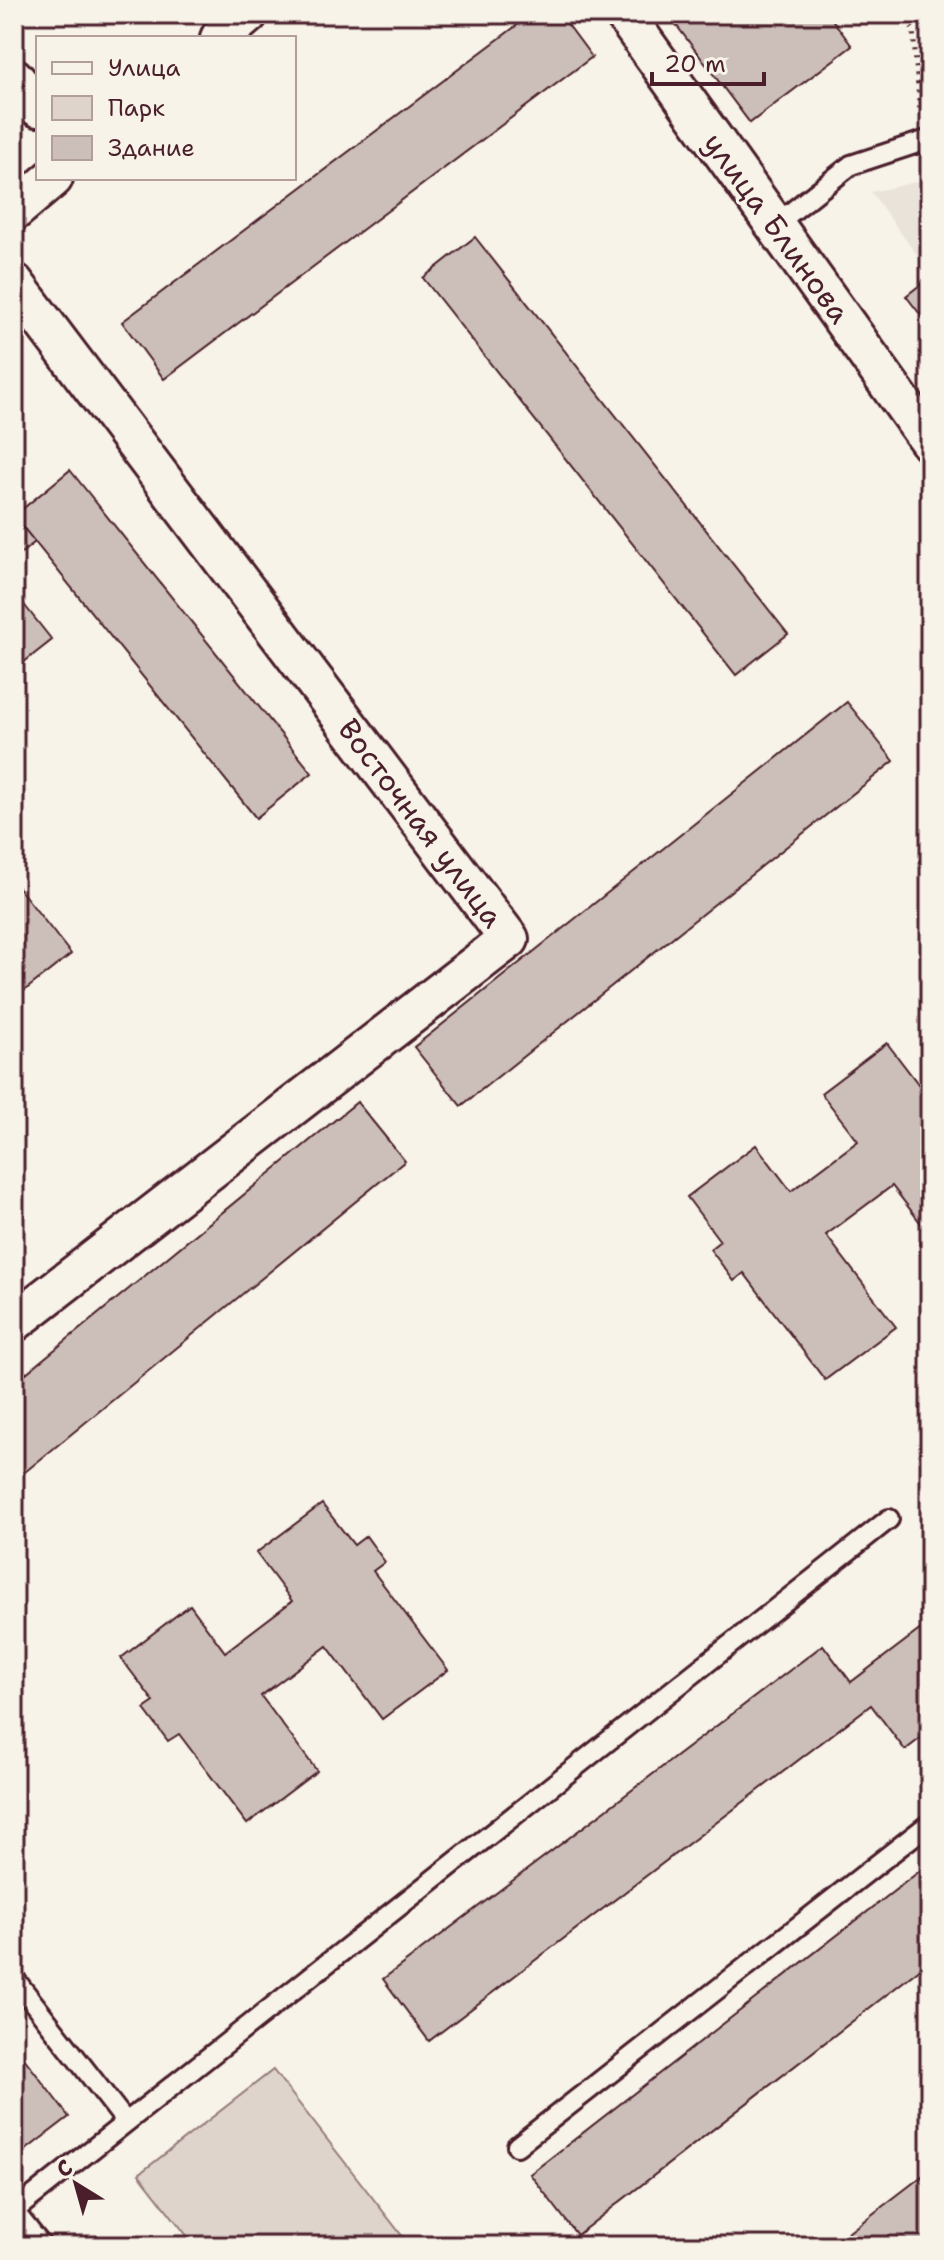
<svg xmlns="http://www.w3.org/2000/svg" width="944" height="2260" viewBox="0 0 944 2260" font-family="'Shantell Sans',sans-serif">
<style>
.built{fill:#eae3da}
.green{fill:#ded4cc;stroke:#947a7c;stroke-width:2}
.building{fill:#ccbfb9;stroke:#4a1f2b;stroke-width:2}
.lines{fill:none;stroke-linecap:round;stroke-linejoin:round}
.service-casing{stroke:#4a1f2b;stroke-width:24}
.minor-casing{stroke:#4a1f2b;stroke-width:44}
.path{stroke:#4a1f2b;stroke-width:5;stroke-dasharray:2 6;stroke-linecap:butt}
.service{stroke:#f7f3e8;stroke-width:18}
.minor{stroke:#f7f3e8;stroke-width:38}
.labels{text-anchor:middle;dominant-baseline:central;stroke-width:6;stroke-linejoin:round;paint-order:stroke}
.street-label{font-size:30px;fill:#4a1f2b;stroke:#f7f3e8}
</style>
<rect width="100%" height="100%" fill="#f7f3e8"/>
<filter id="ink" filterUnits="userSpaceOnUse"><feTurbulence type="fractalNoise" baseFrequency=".0125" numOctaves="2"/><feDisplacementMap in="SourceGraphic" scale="16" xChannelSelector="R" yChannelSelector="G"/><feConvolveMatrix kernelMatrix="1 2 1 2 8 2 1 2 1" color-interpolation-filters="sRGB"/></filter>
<g filter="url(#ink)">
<!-- built -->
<path class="built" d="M930,179V273L871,192Z"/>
<!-- green -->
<path class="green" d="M273,2070L410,2246H195L139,2174Z"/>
<!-- building -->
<path class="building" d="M532,14H560L592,57L164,379L122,322Z
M668,14H828L852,46L750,123Z
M475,237L788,634L736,675L423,278Z
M930,277V327L906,296Z
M70,470L312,773L256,818L14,516Z
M14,516L35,542L14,559Z
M14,592L52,640L14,670Z
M847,702L894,761L461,1106L414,1047Z
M14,882L71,954L15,998L14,996Z
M887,1043L919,1085L930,1077V1235L892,1186L826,1235L896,1327L825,1380L744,1273L734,1281L710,1249L720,1241L687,1197L756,1145L791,1191L858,1141L821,1093Z
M357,1102L405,1161L14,1481V1383Z
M322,1504L354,1545L366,1536L385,1562L373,1571L448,1670L382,1719L327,1646L261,1696L317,1771L247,1824L179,1734L168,1741L144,1709L154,1702L121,1658L190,1605L225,1652L292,1601L256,1553Z
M930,1622V1731L905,1750L871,1705L429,2041L383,1979L823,1645L851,1682Z
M930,1863V1961L577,2235L530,2174Z
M14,2045L69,2117L14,2159Z
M930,2170V2246H831Z"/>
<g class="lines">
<!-- service casing -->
<g class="service-casing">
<path id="service" d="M775,225L851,165L930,139
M14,1978L126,2122
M517,2146L930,1823
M42,2246L14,2211L889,1519"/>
</g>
<!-- minor casing -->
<g class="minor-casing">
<path id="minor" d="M624,14L930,442
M220,38L248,14
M14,78L38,107
M14,211L53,178
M14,283L509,939L14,1322"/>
</g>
<!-- path -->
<path class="path" d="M902,14L913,29L920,113"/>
<!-- service -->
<use href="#service" class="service"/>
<!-- minor -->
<use href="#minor" class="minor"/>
</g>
</g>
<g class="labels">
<!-- street labels -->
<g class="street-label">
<text transform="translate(777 228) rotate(54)">улица Блинова</text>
<text transform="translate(421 823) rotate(53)">Восточная улица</text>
</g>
</g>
<!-- margin -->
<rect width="944" height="2260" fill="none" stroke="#f7f3e8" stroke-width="48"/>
<rect x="24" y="24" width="896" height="2212" fill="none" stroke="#4a1f2b" stroke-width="3" filter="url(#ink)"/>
<!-- legend -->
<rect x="36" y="36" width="260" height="144" fill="#f7f3e8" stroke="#b29e9c" stroke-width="2"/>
<rect x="52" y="62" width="40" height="12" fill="#f7f3e8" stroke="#b29e9c" stroke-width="2"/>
<text x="108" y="76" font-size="24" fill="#4a1f2b">Улица</text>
<rect x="52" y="96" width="40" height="24" fill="#ded4cc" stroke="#b29e9c" stroke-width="2"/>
<text x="108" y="116" font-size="24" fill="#4a1f2b">Парк</text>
<rect x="52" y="136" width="40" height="24" fill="#ccbfb9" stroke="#b29e9c" stroke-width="2"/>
<text x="108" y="156" font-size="24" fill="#4a1f2b">Здание</text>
<!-- north arrow -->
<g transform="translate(76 2184) rotate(323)" stroke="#f7f3e8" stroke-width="6" paint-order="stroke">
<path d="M0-6L14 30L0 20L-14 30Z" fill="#4a1f2b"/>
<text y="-12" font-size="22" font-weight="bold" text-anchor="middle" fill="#4a1f2b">С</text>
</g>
<!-- scale -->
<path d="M652 72v12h112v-12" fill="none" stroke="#4a1f2b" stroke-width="4"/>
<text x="664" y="72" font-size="24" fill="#4a1f2b" stroke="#f7f3e8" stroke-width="6" paint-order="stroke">20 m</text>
</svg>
